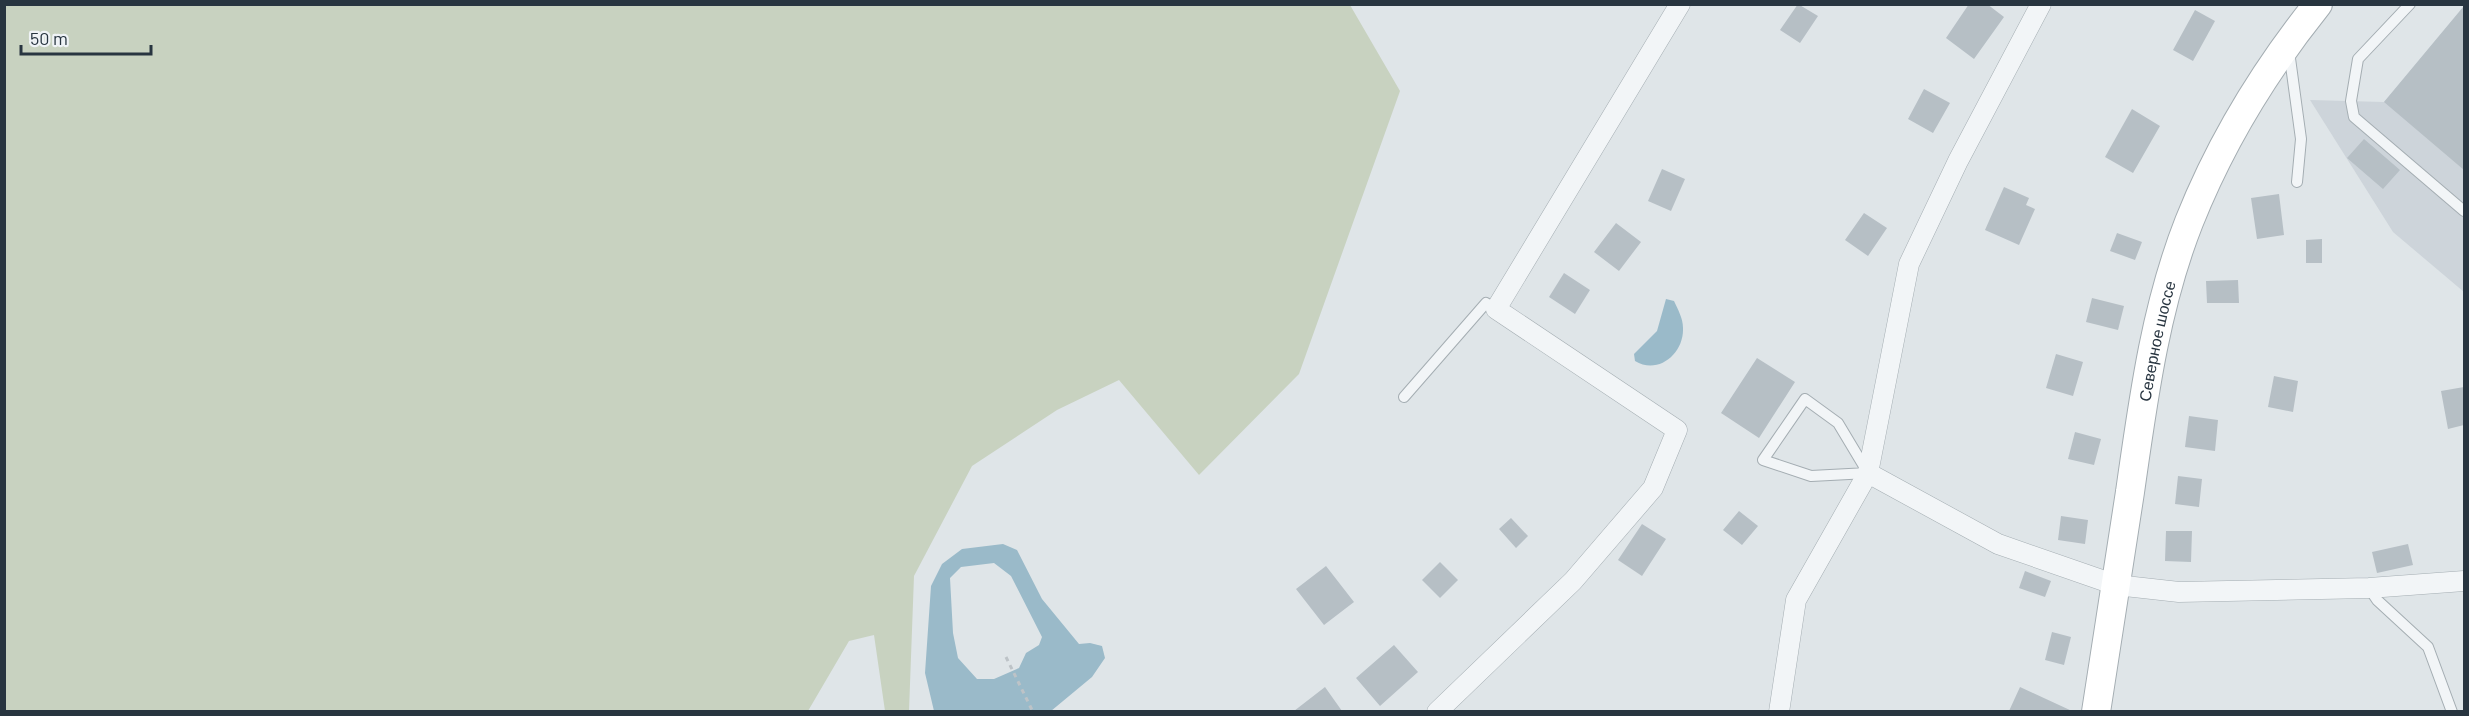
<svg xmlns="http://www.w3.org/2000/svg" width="2469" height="716" viewBox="0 0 2469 716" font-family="Barlow,sans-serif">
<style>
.built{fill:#cdd4da}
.green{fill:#c8d2c0}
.water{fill:#9abac9;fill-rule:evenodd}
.building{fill:#b6bfc5}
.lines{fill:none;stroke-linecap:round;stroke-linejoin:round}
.service-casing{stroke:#a4adb2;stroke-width:12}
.minor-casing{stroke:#a4adb2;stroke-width:21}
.secondary-casing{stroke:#a4adb2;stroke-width:30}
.path{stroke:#bdc3c7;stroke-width:3;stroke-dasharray:4.5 4.5;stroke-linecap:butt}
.service{stroke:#f2f5f7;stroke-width:10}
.minor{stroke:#f2f5f7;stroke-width:20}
.secondary{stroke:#fff;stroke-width:28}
.labels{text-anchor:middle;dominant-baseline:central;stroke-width:4.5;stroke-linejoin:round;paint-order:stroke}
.street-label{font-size:16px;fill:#283540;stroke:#eff3f6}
</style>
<rect width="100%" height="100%" fill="#dfe5e8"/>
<!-- built -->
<path class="built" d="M2464,6V292L2393,232L2310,100L2384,102Z"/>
<!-- green -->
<path class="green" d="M4,5H1350L1400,91L1299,374L1199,475L1119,380L1057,410L972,466L914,576L909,711H885L874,635L849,641L808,711H5Z"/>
<!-- water -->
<path class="water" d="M1666,299L1674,301C1678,310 1683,318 1683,328C1684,354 1658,375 1635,361L1634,354L1657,331Z
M1003,544L1017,550L1042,599L1079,644L1090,643L1102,646L1105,658L1092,677L1051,711H934L925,673L931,586L942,564L962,549ZM994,563L1011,576L1042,637L1039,645L1026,653L1019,668L994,679H977L958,658L953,633L950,578L961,567Z"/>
<!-- building -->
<path class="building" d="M1798,4L1818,16L1800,43L1780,30Z
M1969,4H1987L2004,17L1974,59L1946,38Z
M2464,6V170L2384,102Z
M2195,10L2215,21L2193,61L2173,50Z
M1924,89L1950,103L1933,133L1908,119Z
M2132,109L2160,126L2133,173L2105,157Z
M2364,139L2400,170L2383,189L2347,158Z
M1662,169L1685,179L1671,211L1648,201Z
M2004,187L2029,198L2026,205L2035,209L2019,245L1985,230Z
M2279,194L2284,235L2257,239L2251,198Z
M1864,213L1887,228L1868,256L1845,240Z
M1616,223L1641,242L1619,271L1594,252Z
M2117,233L2142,242L2135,260L2110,251Z
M2322,239V263H2306V240Z
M1564,273L1590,290L1575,314L1549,297Z
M2238,280L2239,303H2207L2206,281Z
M2092,298L2124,306L2118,330L2086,322Z
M2056,354L2083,362L2073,396L2046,388Z
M1757,358L1795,382L1759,438L1721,413Z
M2274,376L2298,381L2293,412L2268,407Z
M2464,387V425L2448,429L2441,391Z
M2189,416L2218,420L2215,451L2185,447Z
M2075,432L2101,439L2094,465L2068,459Z
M2178,476L2202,479L2199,507L2175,504Z
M1739,511L1758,526L1742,545L1723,530Z
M2061,516L2088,520L2085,544L2058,540Z
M1511,518L1528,536L1516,548L1499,529Z
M1642,524L1666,539L1642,576L1618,560Z
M2166,531H2192L2191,562L2165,561Z
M2408,544L2413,565L2377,573L2372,552Z
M1440,562L1458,580L1440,598L1422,580Z
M1326,566L1354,602L1324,625L1296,589Z
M2025,571L2051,581L2045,597L2019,588Z
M2052,632L2071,637L2064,665L2045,660Z
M1394,645L1418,672L1380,706L1356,678Z
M1325,687L1342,711H1294Z
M2020,687L2072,711H2009Z"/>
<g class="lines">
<!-- service casing -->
<g class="service-casing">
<path id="service" d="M2410,4L2358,59L2351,101L2354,117L2464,211
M2289,51L2301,139L2297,182
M1404,397L1486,303L1496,309
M1805,399L1838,423L1868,473L1811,476L1763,460Z
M2369,588L2377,600L2428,647L2452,712"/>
</g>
<!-- minor casing -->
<g class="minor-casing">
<path id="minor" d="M1868,473L1998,544L2116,585L2179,592L2369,588L2464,581
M1437,712L1573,581L1653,488L1677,430L1496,309L1680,4
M1779,712L1796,600L1868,473L1909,264L1958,161L2041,4"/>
</g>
<!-- secondary casing -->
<g class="secondary-casing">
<g id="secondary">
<path id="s1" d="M2096,712C2108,638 2119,565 2130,492C2143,401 2155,308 2189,222C2220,144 2265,70 2318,4"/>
</g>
</g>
<!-- path -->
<path class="path" d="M1006,657L1033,712"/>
<!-- service -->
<use href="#service" class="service"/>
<!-- minor -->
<use href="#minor" class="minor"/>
<!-- secondary -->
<use href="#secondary" class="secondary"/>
</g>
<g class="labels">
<!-- street labels -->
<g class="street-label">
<text stroke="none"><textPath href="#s1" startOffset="376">Северное шоссе</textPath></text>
</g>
</g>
<!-- border -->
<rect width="2469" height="716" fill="none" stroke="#283540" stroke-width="12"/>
<!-- scale -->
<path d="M21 45v9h130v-9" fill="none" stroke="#283540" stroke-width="3"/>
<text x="30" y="45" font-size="18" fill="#283540" stroke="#eff3f6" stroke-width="4.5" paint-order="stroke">50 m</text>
</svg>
